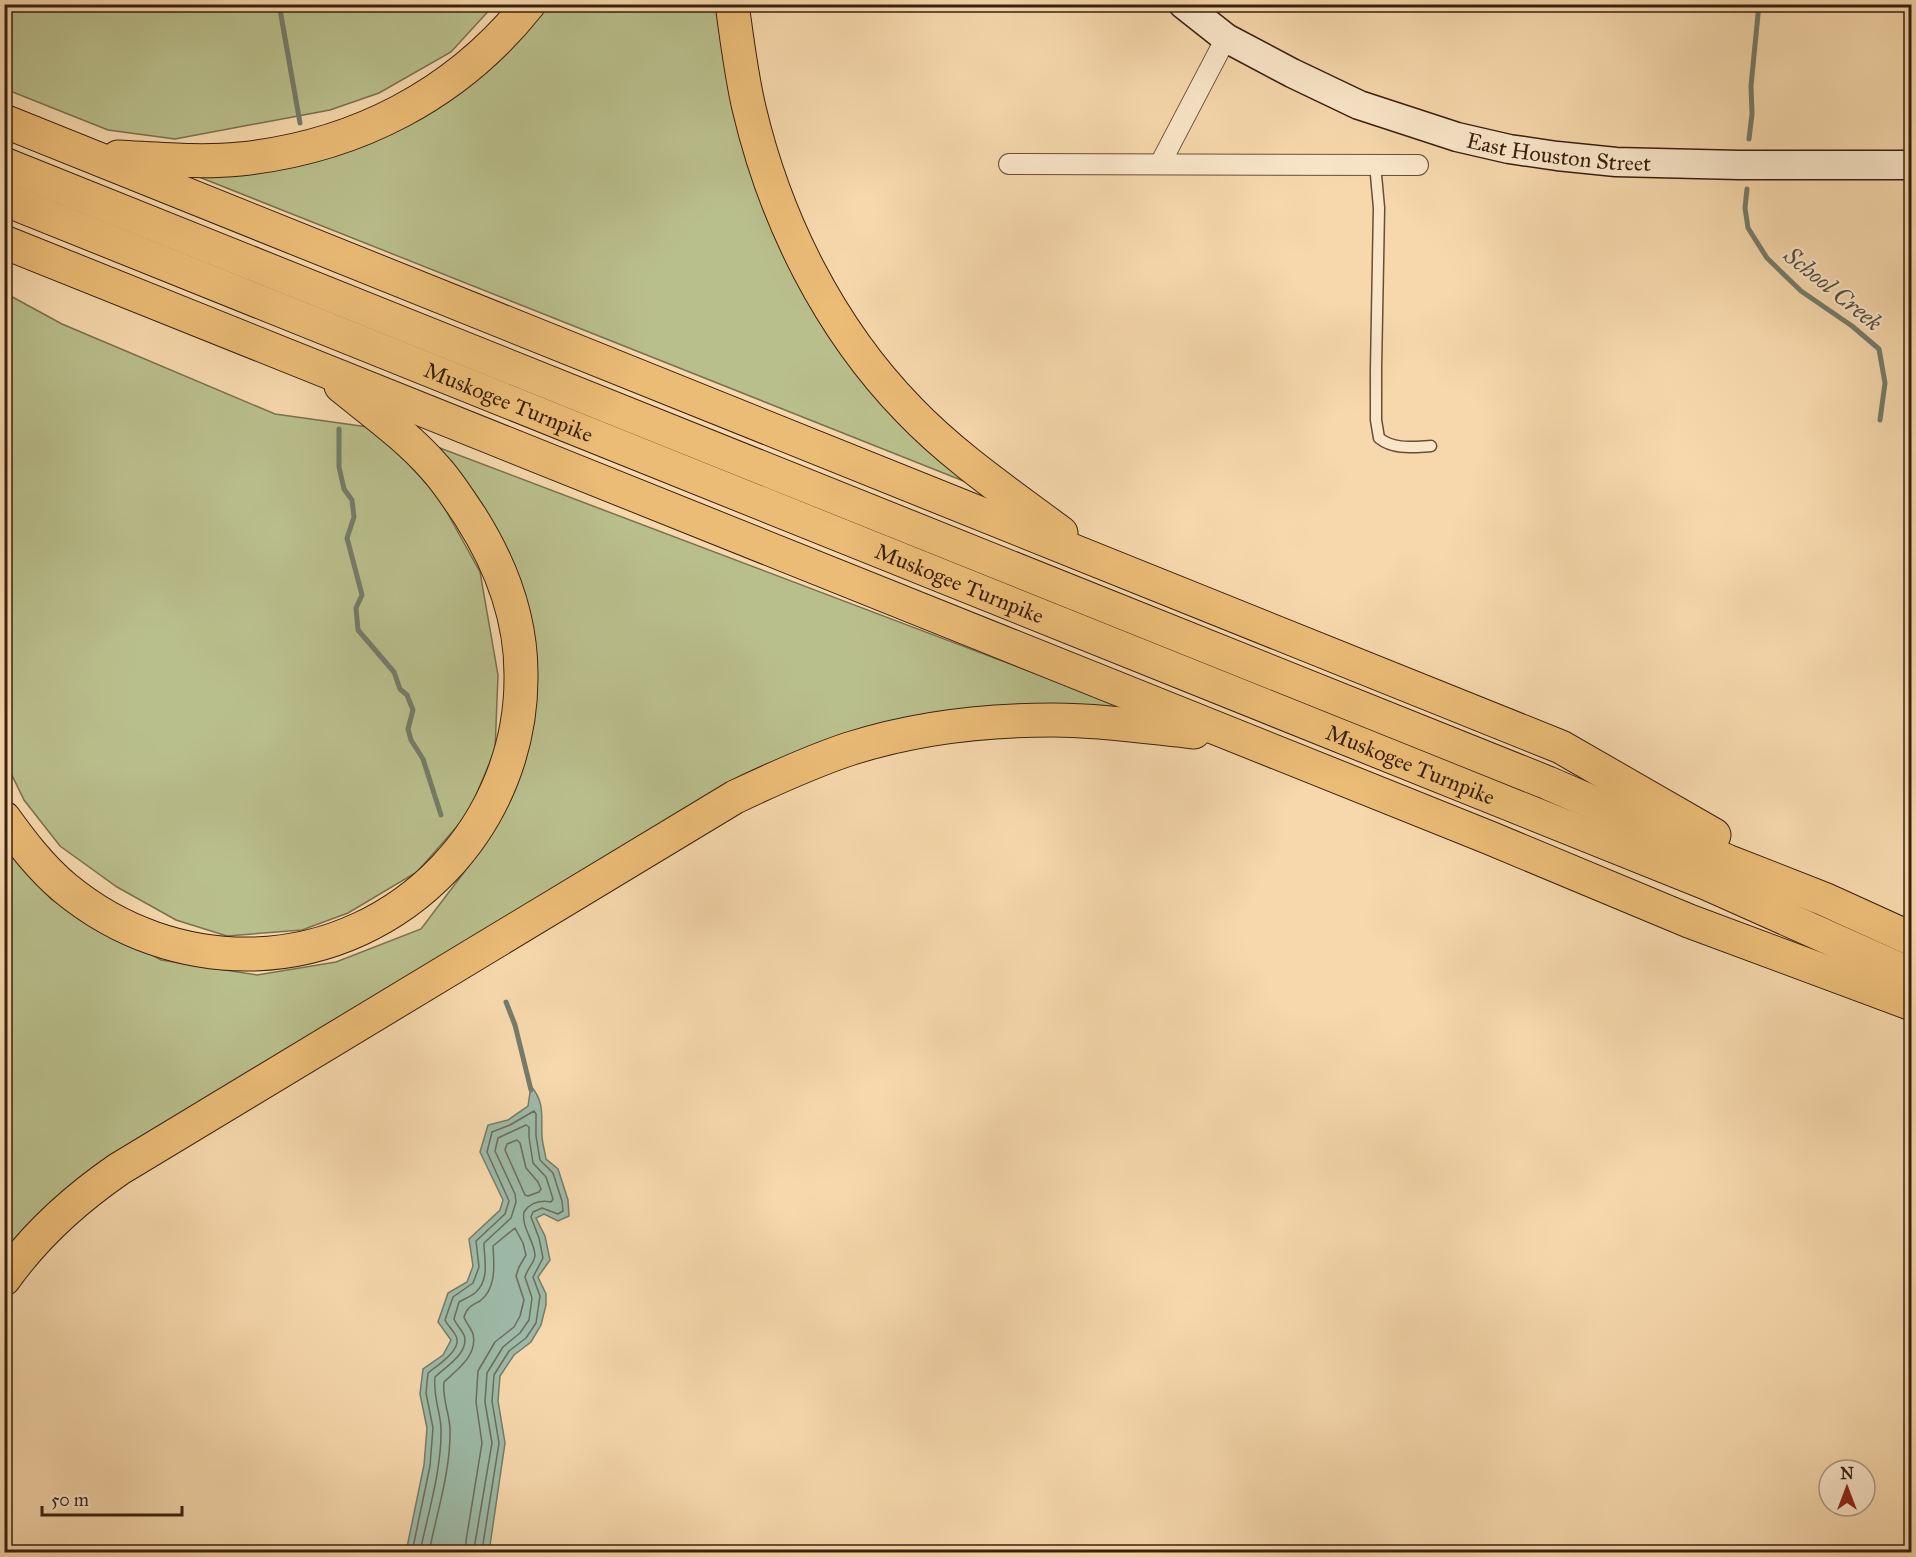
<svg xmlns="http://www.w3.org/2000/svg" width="1916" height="1557" viewBox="0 0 1916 1557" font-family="'IM FELL Great Primer',serif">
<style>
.green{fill:#b9bf8c;stroke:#7a704e;stroke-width:1.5}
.water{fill:#9dbaa7;stroke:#757c6a;stroke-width:1.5}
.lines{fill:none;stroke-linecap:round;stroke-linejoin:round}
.shore{stroke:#6c6d5b;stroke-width:1.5}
.stream{stroke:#757c6a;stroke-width:5}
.lane-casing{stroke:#694e36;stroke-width:13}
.street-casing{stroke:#694e36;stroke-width:22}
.secondary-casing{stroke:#3a200f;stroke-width:31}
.highway-casing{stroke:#3a200f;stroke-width:35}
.lane{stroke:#f9e6c9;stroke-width:10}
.street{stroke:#f9e6c9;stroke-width:20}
.secondary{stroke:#f9e6c9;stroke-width:28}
.highway{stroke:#ebbc76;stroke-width:33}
.labels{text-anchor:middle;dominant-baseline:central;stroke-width:4.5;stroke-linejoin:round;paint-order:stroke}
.street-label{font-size:22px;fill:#3a200f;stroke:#f9e6c9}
.water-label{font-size:24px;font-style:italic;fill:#584e3d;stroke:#f9e6c9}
</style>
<rect width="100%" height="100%" fill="#f6d8ac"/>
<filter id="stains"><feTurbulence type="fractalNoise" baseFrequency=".00333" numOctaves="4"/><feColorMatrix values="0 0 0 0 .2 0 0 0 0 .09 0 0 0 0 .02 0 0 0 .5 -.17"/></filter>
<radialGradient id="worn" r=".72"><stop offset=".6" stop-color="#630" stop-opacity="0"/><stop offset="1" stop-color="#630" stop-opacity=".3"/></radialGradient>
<!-- green -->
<path class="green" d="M4,5L5,4L494,5L451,52L379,93L330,110L175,139L108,130L5,89Z
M542,5H722L798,268L966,482L189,173L330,150Z
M5,293L62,324L275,414L375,428L438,496L480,572L498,675L495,750L468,814L417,872L348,913L302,930L227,936L176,920L117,887L60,846L24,800L5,761Z
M432,445L1126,708L791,761L5,1260V844L51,899L161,960L257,975L336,962L421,929L468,867L507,803L531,665Z"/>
<!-- water -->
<path class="water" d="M531,1086C545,1103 541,1115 542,1135C542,1143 545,1151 546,1159L558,1169L568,1200L569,1216L558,1221L544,1214L536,1218L545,1236L550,1260L538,1277L546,1294V1305L541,1325L531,1342L514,1355L500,1376L498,1401L505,1443L489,1552H406L424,1465L427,1428L420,1394L423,1369L443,1355L451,1340L438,1322L448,1293L467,1282L473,1266L469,1239L500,1210L503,1200L480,1152L488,1125L508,1120L528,1106Z"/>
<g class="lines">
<!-- shore -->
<path class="shore" d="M517,1140L520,1143L526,1168L538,1182L541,1189L539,1192L528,1196L525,1195L505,1150L507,1144Z
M412,1552L430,1466L433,1428L426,1393L428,1373C436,1366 463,1350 456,1336C453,1330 448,1326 445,1320L453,1297L473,1283L479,1267L476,1241L505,1214L509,1201L487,1152L492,1132L510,1125L534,1111L536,1114V1136L540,1160L553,1173L562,1201L563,1211L558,1214L542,1208L533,1212L531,1217L539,1238L543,1258L533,1277L540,1296L536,1323L526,1338L509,1351L494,1375L492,1401L499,1443L483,1544V1552
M420,1552C428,1513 442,1469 441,1428C440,1410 433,1397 435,1377C445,1367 470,1353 464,1335C461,1329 456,1324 454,1319L459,1302C464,1299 472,1296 476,1292C490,1279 484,1259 484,1243L511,1218L516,1202L515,1194L495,1151L498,1138L526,1125L529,1127V1137L533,1163L546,1177L553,1199L551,1202C540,1200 530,1203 524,1212C521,1227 534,1240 535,1255C535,1262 527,1269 525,1277L532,1298L529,1320L520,1333L503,1347L487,1373L485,1402L492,1443L475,1543V1552
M429,1552C437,1512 451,1470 450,1428C449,1412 442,1398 444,1382C457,1370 478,1355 473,1334C471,1328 466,1323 464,1317C467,1307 471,1306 480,1301C497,1288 494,1264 493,1246L515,1228L523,1243L526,1255L519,1267L516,1276L524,1300L520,1316L514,1327L495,1342L478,1371L476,1402L482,1443L466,1541V1552"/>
<!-- stream -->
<path class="stream" d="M279,4L300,123
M1749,139L1752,114L1751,86L1759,4
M1747,189L1745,208L1748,228L1767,258L1801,291L1852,326L1879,349L1885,383L1880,420
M339,429V467L344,489L352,500L354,517L347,538L362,595L356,608L358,630L394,672L400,689L407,695L413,710L408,729L411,740L423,759L441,815
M506,1002L515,1025L531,1090"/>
<!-- lane casing -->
<g class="lane-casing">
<path id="lane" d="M1375,164L1379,208L1376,369V420L1379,438C1394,450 1413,447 1431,446"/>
</g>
<!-- street casing -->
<g class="street-casing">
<path id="street" d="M1009,164L1418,165
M1160,164L1226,38"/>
</g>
<!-- secondary casing -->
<g class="secondary-casing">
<g id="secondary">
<path id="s1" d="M1183,4L1226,38L1292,73L1359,105L1457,137L1509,149L1557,156L1616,162L1739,165H1912"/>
</g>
</g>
<!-- highway casing -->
<g class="highway-casing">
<g id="highway">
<path d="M732,4C737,39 741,74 749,108C775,219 829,328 909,410C954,457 1009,494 1061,533"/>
<path d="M4,121L1561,747L1714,835"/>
<path d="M118,157C158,159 200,163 240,159C355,147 457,95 529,4"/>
<path d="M4,164L1548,783L1727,861L1824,899L1912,939"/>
<path id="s2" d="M4,199L1706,883L1912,975"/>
<path d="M4,242L1490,838L1689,921L1912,1004"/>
<path d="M4,818C22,843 41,868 65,888C118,932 185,956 255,954C404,949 523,823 521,674C521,617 500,563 470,516C459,500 448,482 435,468C408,437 373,412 341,386"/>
<path d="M4,1279C36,1234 74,1200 119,1169L735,797C773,779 810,762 849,749C914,728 984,720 1053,720C1100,720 1147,727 1194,732"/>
</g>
</g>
<!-- lane -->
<use href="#lane" class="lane"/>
<!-- street -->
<use href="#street" class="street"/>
<!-- secondary -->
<use href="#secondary" class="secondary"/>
<!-- highway -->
<use href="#highway" class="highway"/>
</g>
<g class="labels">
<!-- street labels -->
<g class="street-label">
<text stroke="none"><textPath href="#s1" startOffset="410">East Houston Street</textPath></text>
<text stroke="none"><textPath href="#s2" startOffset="544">Muskogee Turnpike</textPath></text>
<text stroke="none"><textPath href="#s2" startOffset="1030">Muskogee Turnpike</textPath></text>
<text stroke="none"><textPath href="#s2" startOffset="1516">Muskogee Turnpike</textPath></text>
</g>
<!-- water labels -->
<g class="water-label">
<text transform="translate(1833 289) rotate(39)">School Creek</text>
</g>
</g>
<!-- margin -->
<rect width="1916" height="1557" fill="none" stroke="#f6d8ac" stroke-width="24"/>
<rect x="6" y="6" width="1904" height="1545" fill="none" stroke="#3a200f" stroke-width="3"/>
<rect x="12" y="12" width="1892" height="1533" fill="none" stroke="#3a200f" stroke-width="1.5"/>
<!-- north arrow -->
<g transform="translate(1847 1488)"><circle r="28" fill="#f9e6c9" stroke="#ad977f" stroke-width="1.5"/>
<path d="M0-4.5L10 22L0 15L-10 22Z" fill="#8f2418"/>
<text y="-9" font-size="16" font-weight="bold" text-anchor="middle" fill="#3a200f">N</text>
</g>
<!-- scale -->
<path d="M42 1506v9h140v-9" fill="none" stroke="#3a200f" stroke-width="3"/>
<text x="51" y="1506" font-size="18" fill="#3a200f" stroke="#f9e6c9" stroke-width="4.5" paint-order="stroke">50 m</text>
<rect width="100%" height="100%" filter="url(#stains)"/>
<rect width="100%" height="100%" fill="url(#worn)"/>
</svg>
